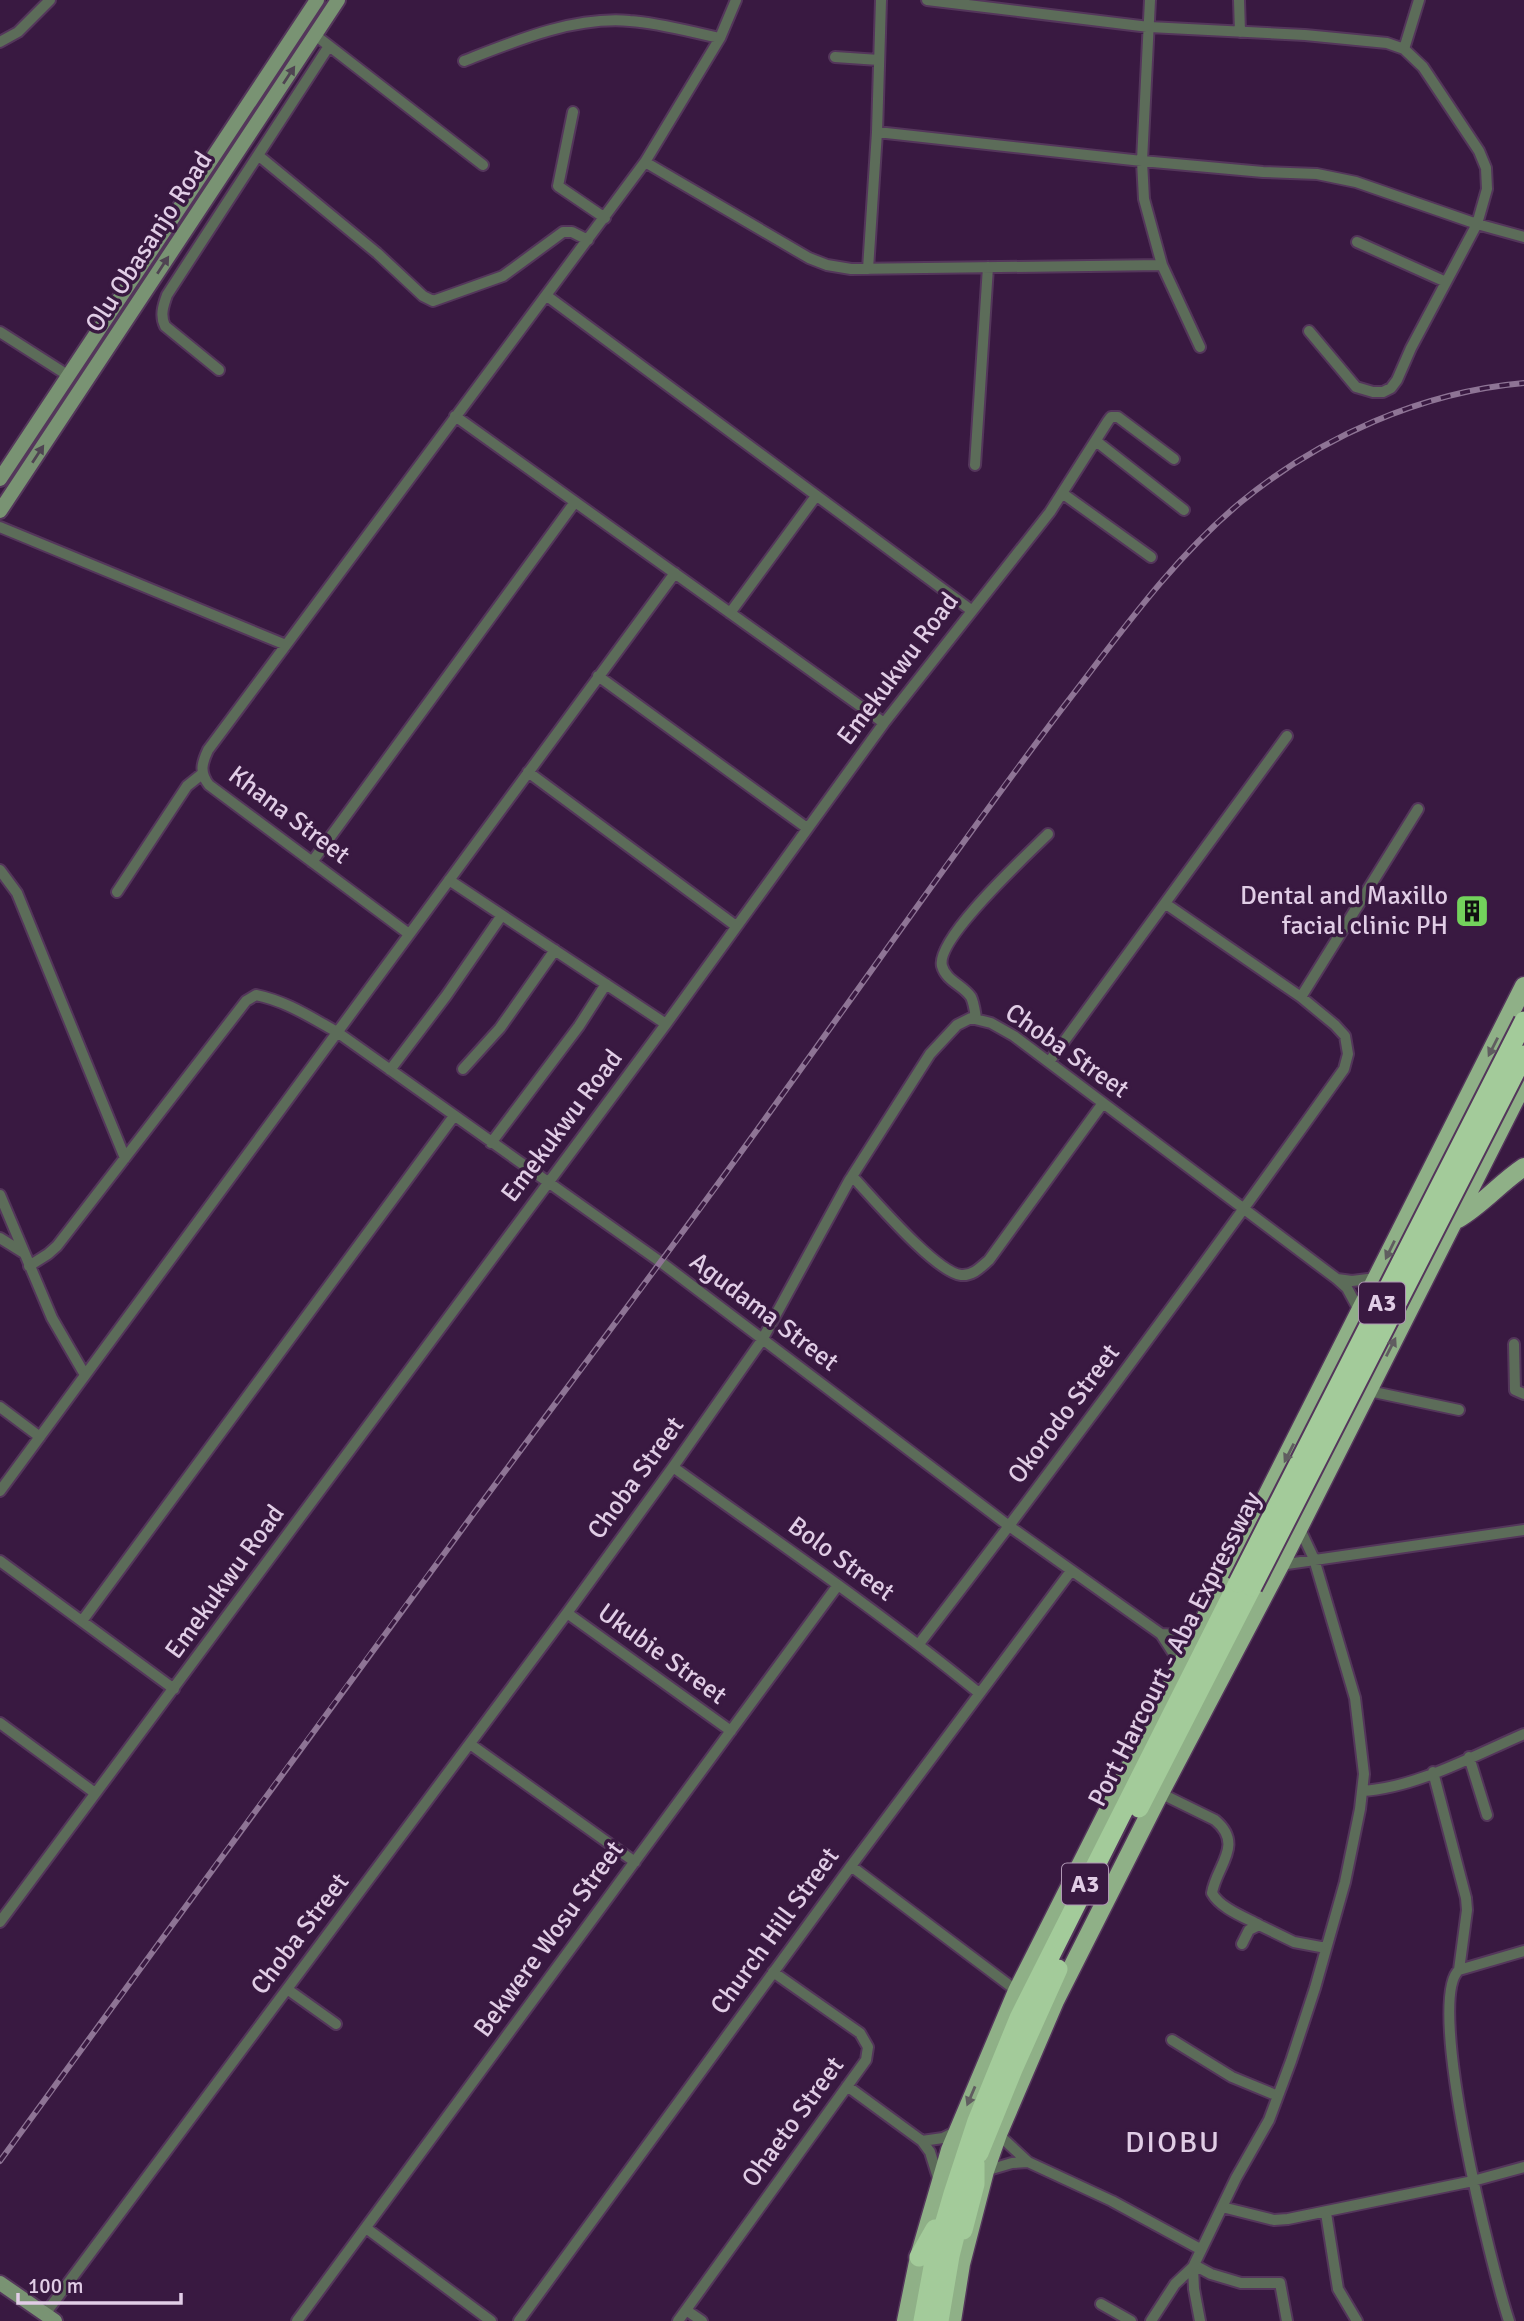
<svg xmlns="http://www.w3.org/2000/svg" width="1524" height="2321" viewBox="0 0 1524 2321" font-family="Signika,sans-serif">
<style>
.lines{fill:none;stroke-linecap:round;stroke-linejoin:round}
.street-casing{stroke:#54365b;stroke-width:14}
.secondary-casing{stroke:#54365b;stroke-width:18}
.primary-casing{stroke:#54365b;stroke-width:21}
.highway-casing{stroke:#54365b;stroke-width:23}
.street{stroke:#5c6c59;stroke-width:10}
.secondary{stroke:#799373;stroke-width:14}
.primary{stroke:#8fb087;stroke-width:18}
.highway{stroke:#a3cb9a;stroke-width:19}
.rail-casing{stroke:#8e7495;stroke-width:6}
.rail{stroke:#391941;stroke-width:3.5;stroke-dasharray:10;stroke-linecap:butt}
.highway-bridge-casing{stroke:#54365b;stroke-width:23;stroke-linecap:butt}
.highway-bridge{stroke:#a3cb9a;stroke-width:19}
.oneway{fill:#4f4452}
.oneway2{fill:#605d60}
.labels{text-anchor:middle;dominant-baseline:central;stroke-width:7;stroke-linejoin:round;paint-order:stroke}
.shield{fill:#391941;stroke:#af97b4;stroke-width:2}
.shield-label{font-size:24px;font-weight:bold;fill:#e1cde6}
.street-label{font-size:26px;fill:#e1cde6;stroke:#391941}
.poi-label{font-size:26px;fill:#e1cde6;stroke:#391941;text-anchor:end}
.quarter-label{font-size:30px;letter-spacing:2px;fill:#e1cde6;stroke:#391941}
</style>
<rect width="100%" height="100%" fill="#391941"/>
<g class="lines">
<!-- street casing -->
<g class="street-casing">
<path id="street" d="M927,0L1149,27L1305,35L1387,43L1404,49L1423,67L1479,151L1486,168L1487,189L1477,224L1411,348L1397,380L1391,388L1383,392H1373L1356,387L1309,331
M1150,0L1142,161L1144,199L1162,265L1200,347
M1239,0L1240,32
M315,35L483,165
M0,42L18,32L50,0
M1404,49L1419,0
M835,57L879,60
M464,61C515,41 574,16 630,21C660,23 691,32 720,38
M573,112L558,186L605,218
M877,132L1142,161L1263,172L1317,174L1356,182L1477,224L1524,237
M259,156L377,253L423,296L433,301L503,276L563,232H572L588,240
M645,162L809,258L827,265L851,269L1162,265
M1357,242L1446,282
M868,269L877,132L881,0
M547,296L971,610
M0,332L69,376
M219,370L165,326C160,316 163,306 167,295L329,46
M455,416L884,723
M1096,441L1184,510
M975,465L988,267
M1062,493L1151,557
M0,527L286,645
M730,613L816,496
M598,676L807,828
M528,772L736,926
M312,862L575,502
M0,870L17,893L125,1158
M449,880L666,1024
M117,892L187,786L202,774
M409,934L209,785C199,772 202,763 208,750L645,162L720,38L736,0
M1301,997L1418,809
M976,1018C975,1012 974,1003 971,997C963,985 946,981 942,966C935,939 1027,855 1048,834
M1049,1062L1287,736
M463,1069L500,1028L555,950
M390,1070L446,996L502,915
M491,1143L579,1026L606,984
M852,1176C872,1197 935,1272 961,1275C973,1276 981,1267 989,1260L1103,1103
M0,1195L52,1318L85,1375
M0,1238L24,1253
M29,1266L48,1254L57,1246L246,1001L256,995C286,1001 310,1017 337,1032L662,1263L1009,1526L1161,1634L1181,1665
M1337,1279L1352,1281L1376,1278
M1514,1344L1515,1390L1524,1394
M1369,1391L1459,1410
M0,1407L40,1437
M673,1467C776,1541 880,1612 979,1693
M0,1491L675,573
M0,1561L174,1689
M1280,1565L1524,1530
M567,1613L731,1731
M82,1621L454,1116
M1161,1634L1196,1636
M919,1644C1064,1455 1206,1263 1344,1069L1348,1054L1345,1036L1335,1025L1301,997L1166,904
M0,1723L95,1793
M470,1744L635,1862
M1469,1757L1487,1815
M1433,1772L1466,1898L1467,1910L1459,1970
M1362,1791C1416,1788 1475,1755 1524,1734
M1160,1793L1215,1820C1245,1845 1216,1866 1212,1893C1220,1908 1244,1917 1259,1925
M851,1866L1017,1991
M0,1922L666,1024L884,723L1050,512L1108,421L1111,417H1118L1174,459
M1242,1944L1249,1930L1259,1925L1294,1942L1326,1948
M287,1989L336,2024
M1172,2040L1232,2077L1278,2096
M847,2086L922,2141L930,2152L939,2181
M998,2134L1028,2162L1112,2201L1200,2249
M922,2141L943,2138L957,2131
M985,2171L1012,2163L1028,2162
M1222,2207L1274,2220L1288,2219L1473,2181L1524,2167
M1326,2213L1338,2289L1357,2321
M366,2228L491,2321
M1194,2265L1211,2274L1241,2283H1280L1287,2321
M1193,2267L1194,2289L1200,2321
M1101,2304L1131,2321
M686,2310L702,2321
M45,2314L567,1613L673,1467L762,1340L849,1181L930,1054L957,1025L971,1018L991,1023L1014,1036L1337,1279L1347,1288L1360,1312
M297,2321L838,1585
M519,2321L851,1866L1071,1571
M678,2321L866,2060L868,2047L860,2033L773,1972
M1151,2321L1175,2284L1193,2267L1236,2178L1269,2120L1291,2061L1315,1988L1345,1882L1360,1809L1364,1774L1355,1698L1314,1559L1299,1527
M1509,2321C1493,2273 1424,2000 1459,1970L1524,1951"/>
</g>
<!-- secondary casing -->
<g class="secondary-casing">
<path id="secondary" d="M0,479L317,0
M0,511L338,0
M0,2283L55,2321"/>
</g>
<!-- primary casing -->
<g class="primary-casing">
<path id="primary" d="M1458,1219C1482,1205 1500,1183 1524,1167
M906,2321L919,2257L950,2150L1017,1991L1524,986
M952,2321L961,2264L985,2171L998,2134L1055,2001L1160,1793L1280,1565L1524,1082"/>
</g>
<!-- highway casing -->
<g class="highway-casing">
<path id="highway" d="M1139,1808L1252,1587
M979,2153L1014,2067L1058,1969
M963,2230L975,2184V2163
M919,2257L935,2229
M923,2321L935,2256L953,2194L977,2121L1019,2018L1238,1583
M939,2321L950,2256L960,2216"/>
</g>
<!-- street -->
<use href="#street" class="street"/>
<!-- secondary -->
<use href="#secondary" class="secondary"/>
<!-- primary -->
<use href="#primary" class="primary"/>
<!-- highway -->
<use href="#highway" class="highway"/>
<!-- rail casing -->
<g class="rail-casing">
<path id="rail" d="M0,2161C158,1945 315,1728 474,1513C576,1375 680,1238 780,1098C873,969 965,837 1061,710C1117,638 1170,561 1241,502C1320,437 1422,392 1524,383"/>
</g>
<!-- rail -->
<use href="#rail" class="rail"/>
<!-- highway-bridge casing -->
<g class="highway-bridge-casing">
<path id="highway-bridge" d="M1238,1583L1524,1021
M1252,1587L1524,1055"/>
</g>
<!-- highway-bridge -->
<use href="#highway-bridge" class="highway-bridge"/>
</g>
<!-- one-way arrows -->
<defs><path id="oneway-solid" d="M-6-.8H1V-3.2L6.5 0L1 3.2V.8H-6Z" transform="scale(1.75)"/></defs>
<g class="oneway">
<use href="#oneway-solid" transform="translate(289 75) rotate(-57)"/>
<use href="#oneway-solid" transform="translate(163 265) rotate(-57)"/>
<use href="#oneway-solid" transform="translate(38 454) rotate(-57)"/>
</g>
<g class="oneway2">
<use href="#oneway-solid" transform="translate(1493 1047) rotate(117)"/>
<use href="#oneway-solid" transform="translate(1390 1250) rotate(116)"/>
<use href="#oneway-solid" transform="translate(1391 1347) rotate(-63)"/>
<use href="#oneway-solid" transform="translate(1289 1453) rotate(117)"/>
<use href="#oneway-solid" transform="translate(971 2096) rotate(113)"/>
</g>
<!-- icons -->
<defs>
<g id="building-square" transform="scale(1.75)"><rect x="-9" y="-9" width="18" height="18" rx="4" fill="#73d25c" stroke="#391941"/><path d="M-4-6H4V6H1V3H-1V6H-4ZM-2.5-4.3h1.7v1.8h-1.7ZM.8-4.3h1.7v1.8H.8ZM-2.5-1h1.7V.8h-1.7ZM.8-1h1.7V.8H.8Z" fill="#111"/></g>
</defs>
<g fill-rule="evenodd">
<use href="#building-square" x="1472" y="911"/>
</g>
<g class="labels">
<!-- shield labels -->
<g class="shield">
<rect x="1359" y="1282.5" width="46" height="41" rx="5"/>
<rect x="1062" y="1863.5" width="46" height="41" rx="5"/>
</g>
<g class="shield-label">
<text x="1382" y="1303">A3</text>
<text x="1085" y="1884">A3</text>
</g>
<!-- street labels -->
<g class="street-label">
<text transform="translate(149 242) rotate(-57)">Olu Obasanjo Road</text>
<text transform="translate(898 669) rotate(-53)">Emekukwu Road</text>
<text transform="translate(289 815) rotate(37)">Khana Street</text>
<text transform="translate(1067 1051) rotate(35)">Choba Street</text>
<text transform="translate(562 1126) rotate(-53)">Emekukwu Road</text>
<text transform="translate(764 1312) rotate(37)">Agudama Street</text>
<text transform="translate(1064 1414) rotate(-53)">Okorodo Street</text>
<text transform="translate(636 1478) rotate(-54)">Choba Street</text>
<text transform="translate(841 1559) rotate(36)">Bolo Street</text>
<text transform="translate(225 1582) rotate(-54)">Emekukwu Road</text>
<text transform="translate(1175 1649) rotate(-63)">Port Harcourt - Aba Expressway</text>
<text transform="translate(662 1654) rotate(36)">Ukubie Street</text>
<text transform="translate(775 1931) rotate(-54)">Church Hill Street</text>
<text transform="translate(300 1934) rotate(-53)">Choba Street</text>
<text transform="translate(549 1939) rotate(-54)">Bekwere Wosu Street</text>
<text transform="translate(793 2122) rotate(-54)">Ohaeto Street</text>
</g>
<!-- poi labels -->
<g class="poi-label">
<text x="1448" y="896">Dental and Maxillo<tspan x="1448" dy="30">facial clinic PH</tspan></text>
</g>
<!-- quarter labels -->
<g class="quarter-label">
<text x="1173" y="2142">DIOBU</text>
</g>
</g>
<!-- scale -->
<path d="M18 2293v10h163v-10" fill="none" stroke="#e1cde6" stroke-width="3.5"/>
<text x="28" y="2293" font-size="21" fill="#e1cde6" stroke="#391941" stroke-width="5" paint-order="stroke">100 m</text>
</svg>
